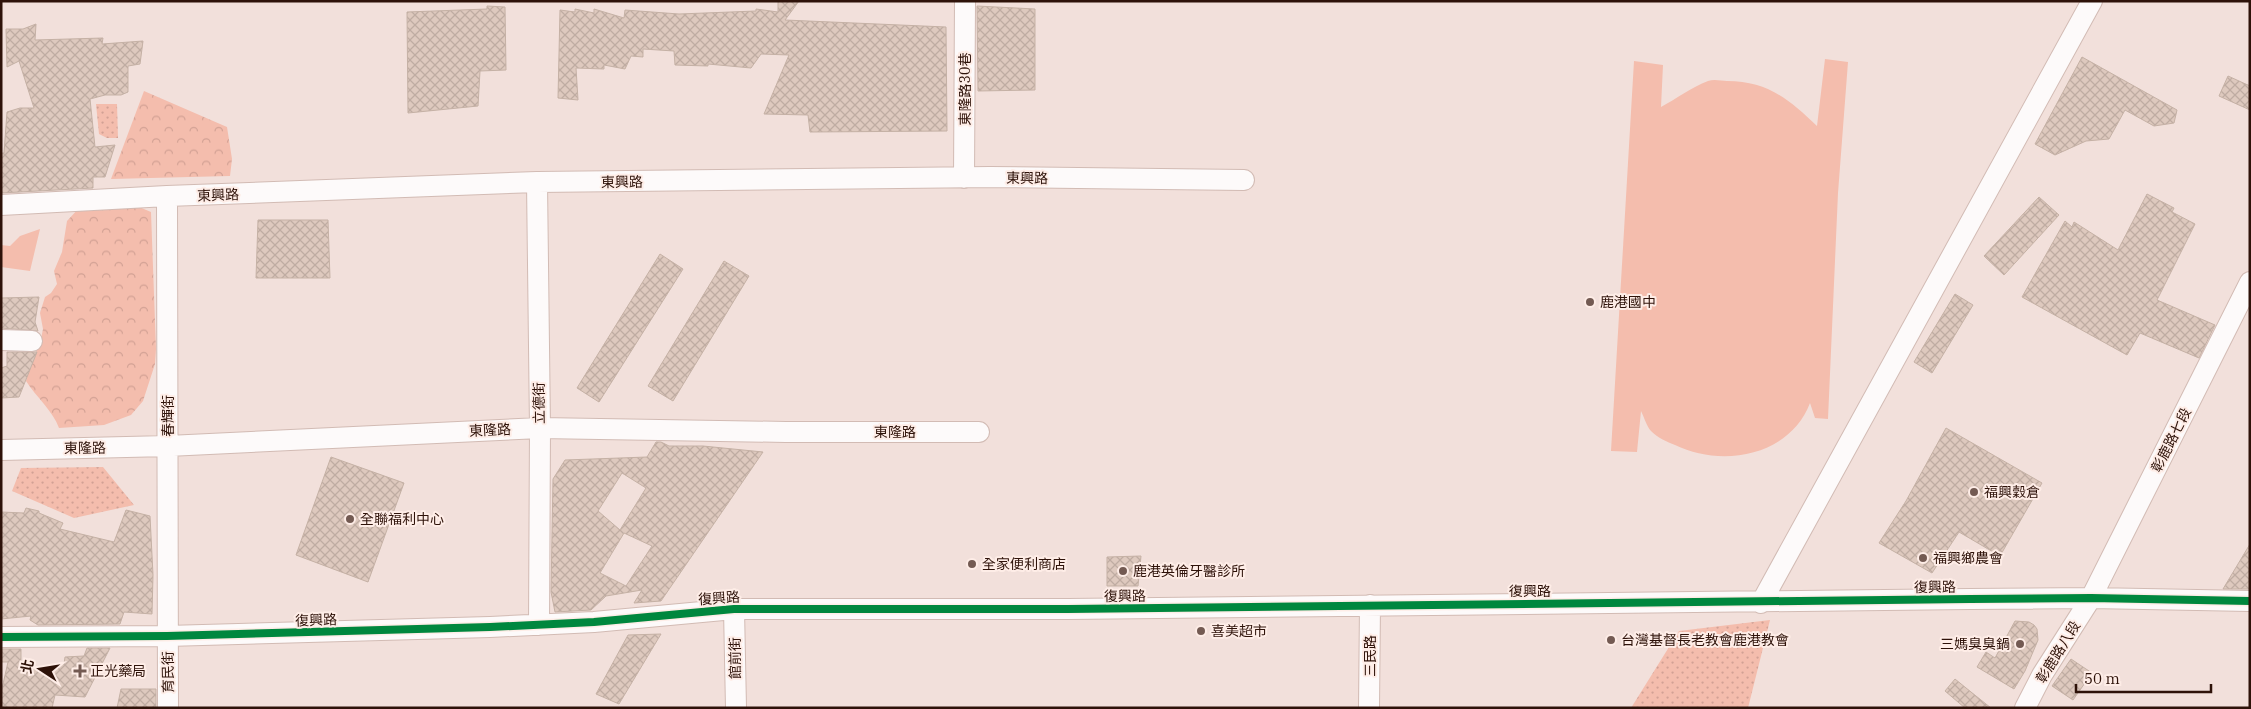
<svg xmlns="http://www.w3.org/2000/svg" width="2251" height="709" viewBox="0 0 2251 709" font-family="'IBM Plex Serif','Noto Sans TC',serif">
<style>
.green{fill:#f4bdad}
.forest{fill:url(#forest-crowns)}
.park{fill:url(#park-dots)}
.building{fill:url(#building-cross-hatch);stroke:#c5b1a5;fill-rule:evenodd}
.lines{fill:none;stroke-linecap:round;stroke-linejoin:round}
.minor-casing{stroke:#d2bbb4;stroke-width:22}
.minor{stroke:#fdfafa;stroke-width:20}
.cycleway-casing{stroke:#feede7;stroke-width:11}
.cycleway{stroke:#00873e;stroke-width:8}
.poi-dot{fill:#735a52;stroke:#feede7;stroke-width:2}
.labels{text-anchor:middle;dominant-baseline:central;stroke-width:4;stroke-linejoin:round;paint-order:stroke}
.street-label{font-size:14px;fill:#2e1209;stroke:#feede7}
.poi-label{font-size:14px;fill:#2e1209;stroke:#feede7;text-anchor:start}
</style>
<defs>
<pattern id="forest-crowns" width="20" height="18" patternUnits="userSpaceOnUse" patternTransform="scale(1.25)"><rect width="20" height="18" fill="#f4bdad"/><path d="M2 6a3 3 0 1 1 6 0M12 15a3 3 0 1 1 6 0" fill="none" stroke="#d2a194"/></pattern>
<pattern id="park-dots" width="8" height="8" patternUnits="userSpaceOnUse" patternTransform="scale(1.25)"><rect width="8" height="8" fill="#f4bdad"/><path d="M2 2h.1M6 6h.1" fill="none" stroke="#d2a194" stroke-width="1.8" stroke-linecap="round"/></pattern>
<pattern id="building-cross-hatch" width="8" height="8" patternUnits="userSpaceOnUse" patternTransform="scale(1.25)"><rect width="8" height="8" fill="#dec9be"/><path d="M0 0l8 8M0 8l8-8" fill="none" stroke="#bfaca2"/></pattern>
</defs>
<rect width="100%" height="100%" fill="#f2e0db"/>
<!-- green -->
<path class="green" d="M1825,59L1848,62L1838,193L1828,419L1815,418L1810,403C1790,456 1722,468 1675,445C1667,442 1658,438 1651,431C1647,427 1644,417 1641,411L1637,452L1611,451L1634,61L1663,65L1661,107C1676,99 1692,87 1708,81C1714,79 1722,81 1727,81C1767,81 1789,99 1817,126Z
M40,229L30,271L1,267V245L10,246L20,236Z"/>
<!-- forest -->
<path class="forest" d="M144,91L227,127L232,159L230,176L111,179Z
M132,204L151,212L156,349L155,364L143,401L131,415L104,425L59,428C53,411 37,398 26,381L29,367L40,344L43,329L40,313L45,297L51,293L57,284L54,271L62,252L67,221L79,208Z"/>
<!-- park -->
<path class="park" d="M96,104H117L118,138H107L99,134Z
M103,467L134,505L74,518L12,491L21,468Z
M1770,620L1748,708H1631L1679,631Z"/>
<!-- building -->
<path class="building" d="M778,1H799L785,20L946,27L947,131L810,132L808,115L764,114L789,55L761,54L751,68L708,64V66L675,65L674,51L643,49V57L631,56L625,69L604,65V69L576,68L578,100L558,98L560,10L575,12V9L594,13V9L624,18L625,10L679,14L756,11V9L778,12Z
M487,6L505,7L506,70L480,71L478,106L408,113L407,12L487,9Z
M977,6L1035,9V90L978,91Z
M36,24L35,40L103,38L102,44L143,41L140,64L128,66V92L121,95H105L90,99L95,147L115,145L105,177H93V188L1,193V153H4L7,112L20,108H34L19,61L7,67L6,29H23Z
M2082,57L2177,110L2174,123L2154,126L2125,110L2109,139L2086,141L2055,155L2035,144Z
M2228,76L2250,86V110L2219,96Z
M2147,194L2174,208L2172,212L2195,224L2157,300L2215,325L2199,358L2140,333L2127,355L2022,297L2065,221L2072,227L2074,222L2118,250Z
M2039,197L2059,215L2004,275L1984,256Z
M258,220H328L330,278H256Z
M660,254L683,269L599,402L577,388Z
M724,261L749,276L673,401L648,386Z
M1955,294L1973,305L1932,373L1914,362Z
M39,297L35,322L38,331L1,328V298Z
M7,352H37L19,397L1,398V368L7,366Z
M1946,428L2042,483L2000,556L1959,532L1932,573L1879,543L1906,501Z
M656,442H661L669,446H703L763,452L661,601L634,603L642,590L606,596L591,610L555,612L551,592L553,479L565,460L647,457ZM622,473L646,488L620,530L598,511ZM624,533L652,546L626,586L600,573Z
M331,457L404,483L368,582L296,555Z
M26,508L39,511V513L63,523L60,529L114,542L126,510L150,516L153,575L152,614L124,612L120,624L38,625L30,620L31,616L1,619V512L24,513Z
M2250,544V589H2223Z
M1141,556L1138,586H1107V557Z
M2015,621L2029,622L2034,625L2037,629L2038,640L2025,671L2014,689L1977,667L1986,652L1995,658Z
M661,634L619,704L596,694L628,635Z
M87,648H110L85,697L55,695L52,708H1V693L8,662H1V649H21V666L37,668L64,664L65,657L84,656Z
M2071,659L2092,673L2073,700L2052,686Z
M1955,679L1971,692L1991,708H1965L1945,691Z
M121,689H156V708H117Z"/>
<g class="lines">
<!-- minor casing -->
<g class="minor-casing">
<path id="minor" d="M964,178L965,1
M537,182L540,428L539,625
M167,196L168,708
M1,205L167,196L537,182L990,177L1244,180
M1,340L32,341
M1,450L168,446L540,428L786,432H979
M1761,603L2092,1
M734,609L736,708
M1,637L167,636L490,627L594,622L734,609H1068L1970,599L2091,598L2250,601
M1369,708L1370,605
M2025,708L2042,675L2091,598L2250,282"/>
</g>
<!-- minor -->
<use href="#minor" class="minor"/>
<!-- cycleway casing -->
<g class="cycleway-casing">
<path id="cycleway" d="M1,637L167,636L490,627L594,622L734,609H1068L1970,599L2091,598L2250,601"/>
</g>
<!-- cycleway -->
<use href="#cycleway" class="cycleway"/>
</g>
<!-- markers -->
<g class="poi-dot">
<circle cx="1590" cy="302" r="5"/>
<circle cx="1974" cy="492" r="5"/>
<circle cx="350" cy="519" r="5"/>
<circle cx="1923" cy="558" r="5"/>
<circle cx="972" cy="564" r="5"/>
<circle cx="1123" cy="571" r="5"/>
<circle cx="1201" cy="631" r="5"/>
<circle cx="1611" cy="640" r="5"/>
<circle cx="2020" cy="644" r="5"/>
<path d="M77.5 663.5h5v5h5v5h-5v5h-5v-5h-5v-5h5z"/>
</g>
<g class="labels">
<!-- street labels -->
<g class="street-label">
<text transform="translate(965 89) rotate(-90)">東隆路30巷</text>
<text transform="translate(1027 178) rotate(1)">東興路</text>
<text transform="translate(622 182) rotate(-1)">東興路</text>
<text transform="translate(218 195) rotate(-2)">東興路</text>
<text transform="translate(539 403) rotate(-91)">立德街</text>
<text transform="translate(168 416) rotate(-90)">春輝街</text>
<text transform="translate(490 430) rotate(-3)">東隆路</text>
<text x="895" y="432">東隆路</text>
<text transform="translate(2171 440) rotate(-63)">彰鹿路七段</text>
<text transform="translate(85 448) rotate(-1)">東隆路</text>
<text transform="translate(1935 587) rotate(-1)">復興路</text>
<text x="1530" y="591">復興路</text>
<text transform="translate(1125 596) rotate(-1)">復興路</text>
<text transform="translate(719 598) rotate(-4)">復興路</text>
<text transform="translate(316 620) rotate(-2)">復興路</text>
<text transform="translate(2058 652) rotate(-58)">彰鹿路八段</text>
<text transform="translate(1370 656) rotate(-90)">三民路</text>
<text transform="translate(735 658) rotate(-91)">館前街</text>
<text transform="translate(168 672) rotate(-91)">育民街</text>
</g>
<!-- poi labels -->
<g class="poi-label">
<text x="1600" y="302">鹿港國中</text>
<text x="1984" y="492">福興穀倉</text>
<text x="360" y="519">全聯福利中心</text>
<text x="1933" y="558">福興鄉農會</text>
<text x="982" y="564">全家便利商店</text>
<text x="1133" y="571">鹿港英倫牙醫診所</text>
<text x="1211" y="631">喜美超市</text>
<text x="1621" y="640">台灣基督長老教會鹿港教會</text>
<text x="2010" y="644" text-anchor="end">三媽臭臭鍋</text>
<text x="90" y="671">正光藥局</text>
</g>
</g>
<!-- border -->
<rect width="2251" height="709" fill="none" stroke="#2e1209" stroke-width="5"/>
<!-- north arrow -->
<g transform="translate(40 669) rotate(282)" stroke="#feede7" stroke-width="4" paint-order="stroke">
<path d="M0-4L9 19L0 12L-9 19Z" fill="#2e1209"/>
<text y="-8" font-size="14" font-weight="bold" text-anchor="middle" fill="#2e1209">北</text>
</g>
<!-- scale -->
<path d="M2076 684v8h135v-8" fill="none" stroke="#2e1209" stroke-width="2.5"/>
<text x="2084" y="684" font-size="15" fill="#2e1209" stroke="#feede7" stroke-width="4" paint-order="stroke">50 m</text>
</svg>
